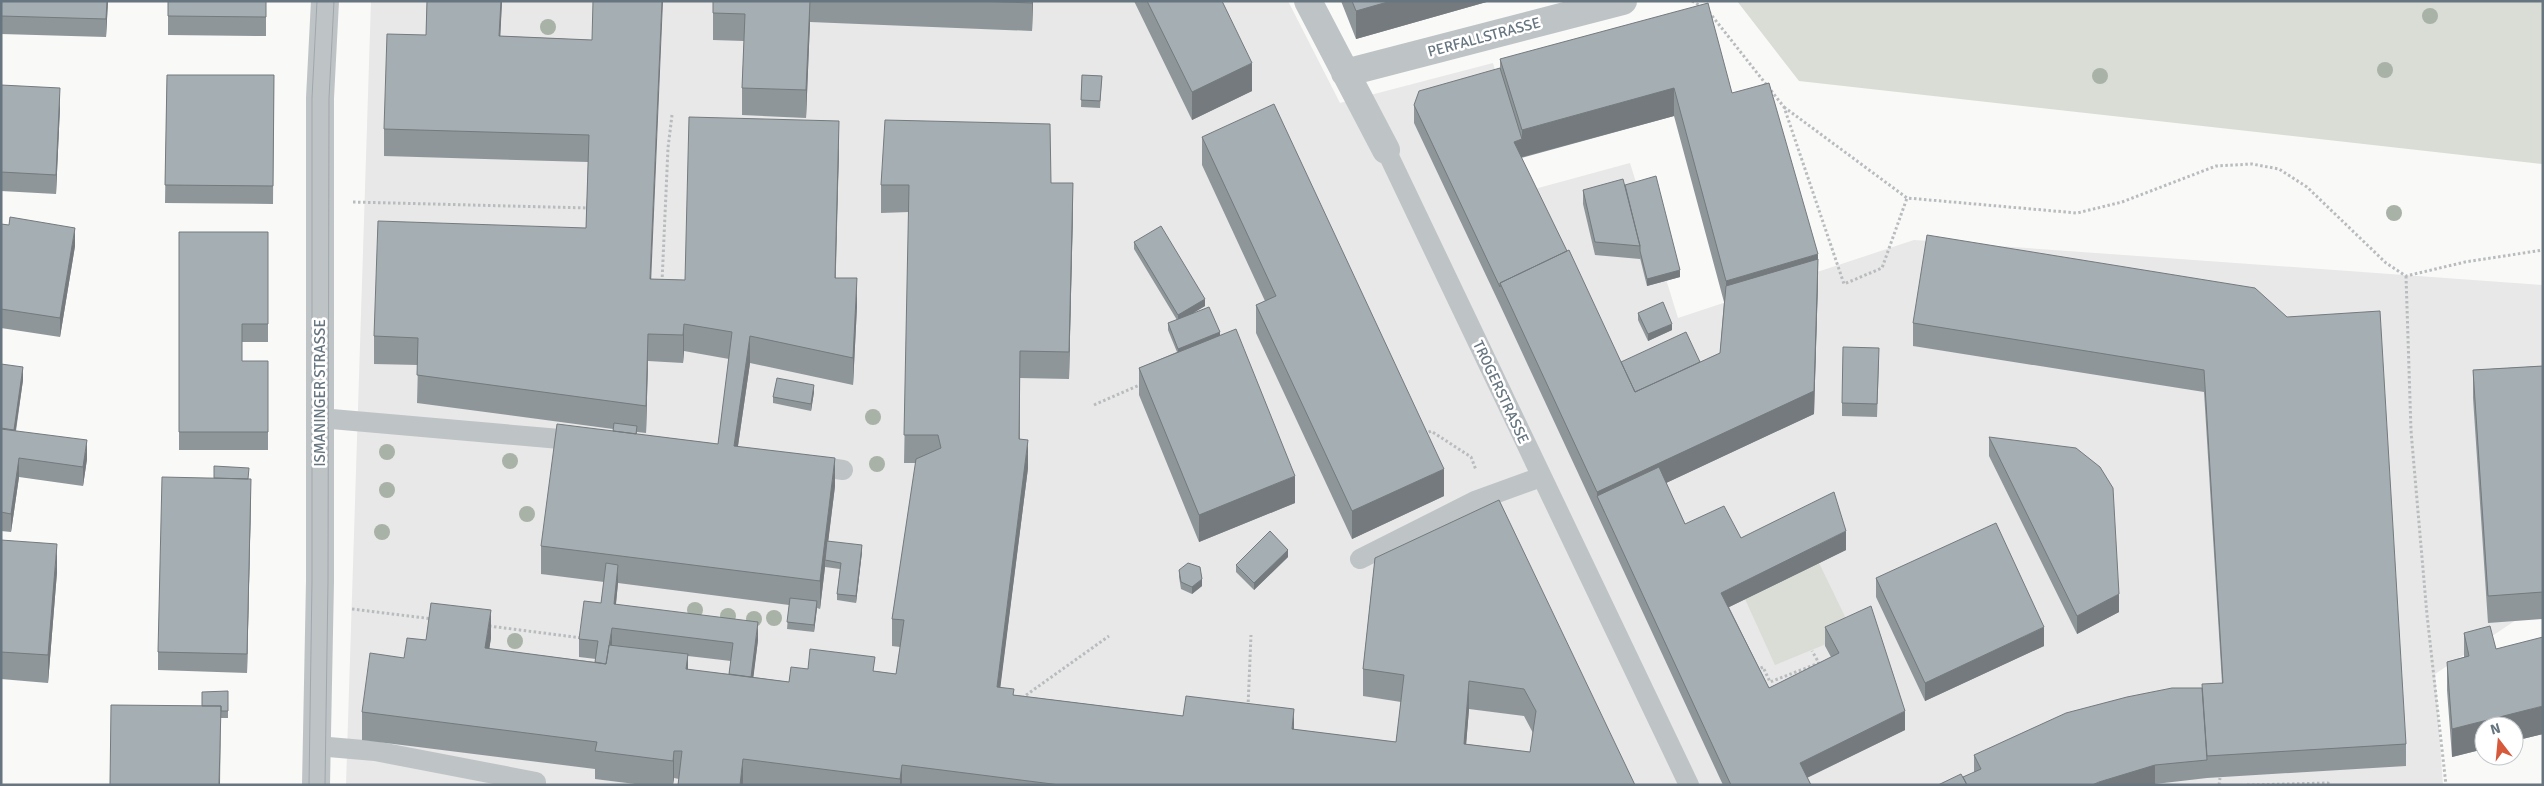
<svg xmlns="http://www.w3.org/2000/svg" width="2544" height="786" viewBox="0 0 2544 786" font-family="Signika,sans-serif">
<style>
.built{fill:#e7e8e7}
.green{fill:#d9ddd6}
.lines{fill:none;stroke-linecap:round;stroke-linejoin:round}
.path{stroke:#b9bcbf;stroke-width:3;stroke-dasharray:2.5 2.5;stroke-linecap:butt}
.service{stroke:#bec3c6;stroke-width:20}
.minor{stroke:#bec3c6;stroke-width:28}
.tertiary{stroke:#bec3c6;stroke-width:28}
.tram{stroke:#a0a7ac;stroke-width:1}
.tree{fill:#a9b2a7}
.wall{fill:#8e969a;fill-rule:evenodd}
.shaded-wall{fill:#747a7d}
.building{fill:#a5aeb3;stroke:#747a7d;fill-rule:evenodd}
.labels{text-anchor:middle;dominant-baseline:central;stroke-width:5;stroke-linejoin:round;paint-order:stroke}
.street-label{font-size:15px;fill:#66757f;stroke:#fff}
</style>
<rect width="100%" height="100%" fill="#f9f9f7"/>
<!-- built -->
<path class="built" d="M371,1H1288L1340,103L1493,63L1531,190L1630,163L1678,318L1914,240L2543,285V602L2435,674L2443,785H346Z"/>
<!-- green -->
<path class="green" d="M1737,1H2543V164L1799,81Z
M1819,563L1853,633L1775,665L1745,599Z"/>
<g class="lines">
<!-- path -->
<path class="path" d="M1692,1L1702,7
M1709,12L1784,107L1844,284L1882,268L1907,198
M1784,107L1907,198L2077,213L2122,202L2216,166L2252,164L2279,169L2307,187L2386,263L2406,276L2465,262L2543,250
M353,202L588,208
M2406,276L2411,431L2427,615L2446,785
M662,282L668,148L672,115
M1094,405L1142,384
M1424,434L1431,431L1471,457L1476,470
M352,609L433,619
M489,626L582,638
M1756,670L1763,667L1770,682L1819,663L1812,651
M1022,698L1109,636
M1248,707L1251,635
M2219,785L2220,778
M2247,785L2328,783L2330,785"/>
<!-- service -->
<path class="service" d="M1386,150L1689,785
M320,418L583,441
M808,465L843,470
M1360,559L1475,501L1541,477
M317,746L375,751L536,782"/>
<!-- minor -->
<path class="minor" d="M1308,1L1386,150
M1345,73L1623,1"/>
<!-- tertiary -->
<path class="tertiary" d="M316,785L320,581V98L325,1"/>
<!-- tram -->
<path class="tram" d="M309,785L312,581V98L317,1
M325,785L328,582L329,98L334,1"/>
</g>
<!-- trees -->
<g class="tree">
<circle cx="2430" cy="16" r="8"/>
<circle cx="548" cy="27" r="8"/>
<circle cx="2385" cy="70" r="8"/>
<circle cx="2100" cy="76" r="8"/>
<circle cx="2394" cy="213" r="8"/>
<circle cx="873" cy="417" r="8"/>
<circle cx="387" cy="452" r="8"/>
<circle cx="510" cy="461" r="8"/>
<circle cx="877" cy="464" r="8"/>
<circle cx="387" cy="490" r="8"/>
<circle cx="527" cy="514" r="8"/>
<circle cx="382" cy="532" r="8"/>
<circle cx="695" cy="610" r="8"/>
<circle cx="728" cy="616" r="8"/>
<circle cx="774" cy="618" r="8"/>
<circle cx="754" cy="619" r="8"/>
<circle cx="515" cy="641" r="8"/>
</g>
<!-- wall -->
<path class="wall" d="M1,1H108L106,37L1,34Z
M168,1H266V36L168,35Z
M427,1H502L500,36L592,40L651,279L685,280L839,149L835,278L857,306L853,385L750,363L738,446L835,486L828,541L862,552L856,603L837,600V594L840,569L825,567L820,609L817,608L814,632L787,629L789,605L618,583L616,604L758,640L753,677L789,682L808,669L875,671L896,674L900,647L892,646V619L916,463H904L909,212L881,213V185L1051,183L1073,210L1069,379L1020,378V439L1028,468L1000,687L1014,695L1396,742L1401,702L1363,696V669L1375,558L1635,785H678L679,779L674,778L673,785H643L595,779V769L362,740V712L404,658L426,640L491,638L489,649L595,662L596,659L579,657V639L601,603L604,582L541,574V546L613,431V429L417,403L418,365L374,364V336L586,228L588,162L384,156V129L426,35ZM684,351L729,359L718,444L637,434V432L646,433L648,361L683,363ZM688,656L731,661L729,674L688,670ZM1469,709L1524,716L1533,733L1530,752L1466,744Z
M713,1H1033L1032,31L810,22L806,118L742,115V88L744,41L713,40Z
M1134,1H1222L1252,91L1192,120Z
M1341,1H1490L1356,39Z
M1500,59L1732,93L1818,281L1814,414L1666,483L1685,524L1741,538L1846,550L1729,607L1769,688L1831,657L1825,646V627L1905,730L1807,778L1811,785H1723L1500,305L1414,123V105L1500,68ZM1674,116L1724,302L1720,353L1700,362H1621L1521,158Z
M167,75H274L273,204L165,203Z
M1082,75L1102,76L1100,108L1081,107Z
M1,85L60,107L56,194L1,191Z
M1202,137L1444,496L1352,539L1256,333V305L1265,301L1202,165Z
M1625,185L1680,277L1647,286L1640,258V259L1595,255L1583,204V190Z
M1,224L75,246L60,337L1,328Z
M179,232H268V342H242V361H268V450H179Z
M1134,242L1205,306L1193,313L1220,335L1295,503L1199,542L1139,395V368L1177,352L1168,330V323L1177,320L1134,249Z
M2255,288L2406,744V766L2207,778L2155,784L1963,777L1974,773V755L2202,688L2222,683L2204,392L1913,346V323Z
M1638,313L1672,330L1648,341L1638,320Z
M1879,361L1877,417L1842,416V403Z
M1,364L23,380L16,431L87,459L83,486L19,477L11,532L1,531Z
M2543,366V619L2488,623L2473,398V370Z
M814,392L811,411L773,403V397Z
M1989,437L2119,612L2077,634L1989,456Z
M251,497L247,673L158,670V652Z
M1,540L57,572L48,683L1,679Z
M1288,557L1254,590L1236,572V565Z
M1179,570L1202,586L1192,594L1181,589L1179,577Z
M1876,578L2044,646L1925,701L1876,597Z
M2464,633L2496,649L2543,734L2514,741V726H2484V749L2452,757L2447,690V662L2464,657Z
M111,705L228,711V718H221Z"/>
<!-- shaded-wall -->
<path class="shaded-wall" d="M107,1H108L106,37V19Z
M501,1H502L499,64V36Z
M662,1H663L650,307V279Z
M810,1V22L806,118V90Z
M1032,1H1033L1032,31Z
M1391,1H1490L1356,39V11Z
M1252,63V91L1192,120V92Z
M60,88V107L56,194V175Z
M1674,88V116L1522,157V130Z
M839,121V149L835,306V278Z
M1522,139V157L1514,161V142Z
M1073,183V210L1069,379V352Z
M75,228V246L60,337V318Z
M1818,254V281L1814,414L1604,512L1597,496V492L1817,281L1726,308V281Z
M1680,270V277L1647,286V279Z
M857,278V306L853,385V358Z
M1205,299V306L1178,322V315Z
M684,324V351L683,363V335Z
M1672,324V330L1648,341V334Z
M1220,332V339L1178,356V349Z
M648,334V361L646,433V406Z
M750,336V363L734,473V446Z
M23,367V380L13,448V435Z
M814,385V392L811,411V404Z
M87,440V459L83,486V467Z
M1028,440V468L997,714V687Z
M19,458V477L11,532V514Z
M835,458V486L826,560H825V567L820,609V581Z
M1444,469V496L1352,539V511Z
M1295,476V503L1199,542V515Z
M251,479V497L247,673V654Z
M1846,531V550L1721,611V593Z
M57,544V572L48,683V655Z
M862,545V552L856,603V596Z
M1288,550V557L1254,590V583Z
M618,565V583L614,622V604Z
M1202,579V586L1192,594V587Z
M2119,594V612L2077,634V616Z
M817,601V608L814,632V625Z
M491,610V638L485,676V648Z
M758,622V640L750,705V686Z
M2044,627V646L1925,701V683Z
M612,628V647L606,673Z
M688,654V682L686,669Z
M1469,681V709L1464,771V744Z
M221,706L220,785H219Z
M2543,706V734L2514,741V726H2484V749L2452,757V729Z
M1294,709V737L1292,729Z
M1905,711V730L1800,781V763Z
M674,751V778L673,785V761Z
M743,759V785H740Z
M902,765V785H900V779Z
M2155,765V784L2151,785H2092L2099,782Z"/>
<!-- building -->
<path class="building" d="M1,1H107L106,19L1,16Z
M168,1H266V17L168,16Z
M427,1H501L499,36L592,40L593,1H662L650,279L685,280L689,117L839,121L835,278H857L853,358L750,336L734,446L835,458L820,581L541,546L557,424L718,444L732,332L684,324L683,335L648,334L646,406L417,375L418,338L374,336L378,221L586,228L589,135L384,129L387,34L426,35Z
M713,1H810L806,90L742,88L745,14L713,13Z
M979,1H1032V3Z
M1147,1H1222L1252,63L1192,92Z
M1352,1H1391L1356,11Z
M1708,3L1732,93L1769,83L1818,254L1726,281L1674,88L1522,130L1500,59Z
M1500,68L1522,139L1514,142L1567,251L1500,283V287L1414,105L1419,91Z
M167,75H274L273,186L165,185Z
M1082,75L1102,76L1100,101L1081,100Z
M1,85L60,88L56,175L1,172Z
M1274,104L1444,469L1352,511L1256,305L1276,296L1202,137Z
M885,120L1050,124L1051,183H1073L1069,352L1020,351L1019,439L1028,440L997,687L1014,689L1013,695L1183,716L1186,696L1294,709L1292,729L1396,742L1404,675L1363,669L1375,558L1499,500L1635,785H1060L902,765L900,779L743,759L740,785H678L682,751H674L673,761L595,751L597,742L362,712L370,653L404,658L407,638L426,640L431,603L491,610L485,648L606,664L609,645L688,654L686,669L789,682L791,667L808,669L810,649L875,657L873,671L896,674L904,620L892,619L916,459L941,448L938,435H904L909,185H881ZM1469,681L1524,689L1536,711L1530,752L1464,744Z
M1656,176L1680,270L1647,279L1640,251V246L1625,185Z
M1623,179L1640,246L1595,242L1583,190Z
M10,217L75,228L60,318L1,309V224L9,225Z
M1161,226L1205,299L1178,315L1134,242Z
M179,232H268V324H242V361H268V432H179Z
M1927,235L2255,288L2287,317L2380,311L2406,744L2207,756L2202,684L2223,683L2204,370L1913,323Z
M1569,250L1635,392L1720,353L1726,286L1818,259L1814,391L1597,492L1500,283Z
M1663,302L1672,324L1648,334L1638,313Z
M1209,307L1220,332L1178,349L1168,323Z
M1236,329L1295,476L1199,515L1139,368Z
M1686,332L1700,362L1635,392L1621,362Z
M1843,347L1879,348L1877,404L1842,403Z
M1,364L23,367L14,430L1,428Z
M2543,366V592L2488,596L2473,370Z
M777,378L814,385L811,404L773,397Z
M614,423L637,426L636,434L613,431Z
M1,429L87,440L83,467L19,458L11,514L1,512Z
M1989,437L2076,448L2100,467L2113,488L2119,594L2077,616Z
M214,466L249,468L248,479L214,478Z
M1659,467L1685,524L1724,506L1741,538L1834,492L1846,531L1721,593L1769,688L1839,653L1825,627L1871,606L1905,711L1800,763L1811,785H1731L1597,496Z
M162,477L251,479L247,654L158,652Z
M1996,523L2044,627L1925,683L1876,578Z
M1270,531L1288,550L1254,583L1236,565Z
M1,540L57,544L48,655L1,652Z
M827,541L862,545L856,596L837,594L841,563L825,560Z
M606,563L618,565L614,604L758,622L751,677L729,674L733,643L612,628L606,664L595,662L598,641L579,639L584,601L601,603Z
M1188,563L1200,567L1202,579L1192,587L1181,582L1179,570Z
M790,598L817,601L814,625L787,622Z
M2490,626L2496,649L2543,637V706L2452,729L2447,662L2469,656L2464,633Z
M2172,688H2202L2207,760L2155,765L2099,782L2092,785H1967L1963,777L1981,769L1974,755L2066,713L2127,697Z
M228,691V711H221V706H202V692Z
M111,705L221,706L219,785H110Z
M1961,774L1967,785H1938Z"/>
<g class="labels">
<!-- street labels -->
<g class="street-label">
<text transform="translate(1484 37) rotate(-15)">PERFALLSTRASSE</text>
<text transform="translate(1501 392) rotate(65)">TROGERSTRASSE</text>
<text transform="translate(320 393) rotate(-90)">ISMANINGER STRASSE</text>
</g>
</g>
<!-- border -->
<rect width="2544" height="786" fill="none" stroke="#66757f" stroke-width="5"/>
<!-- north arrow -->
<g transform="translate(2499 741) rotate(344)"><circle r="24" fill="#ffffff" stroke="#c2c8cc"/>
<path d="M0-4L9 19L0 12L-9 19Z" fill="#d5593a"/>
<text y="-8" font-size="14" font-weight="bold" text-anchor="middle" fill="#66757f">N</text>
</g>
</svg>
